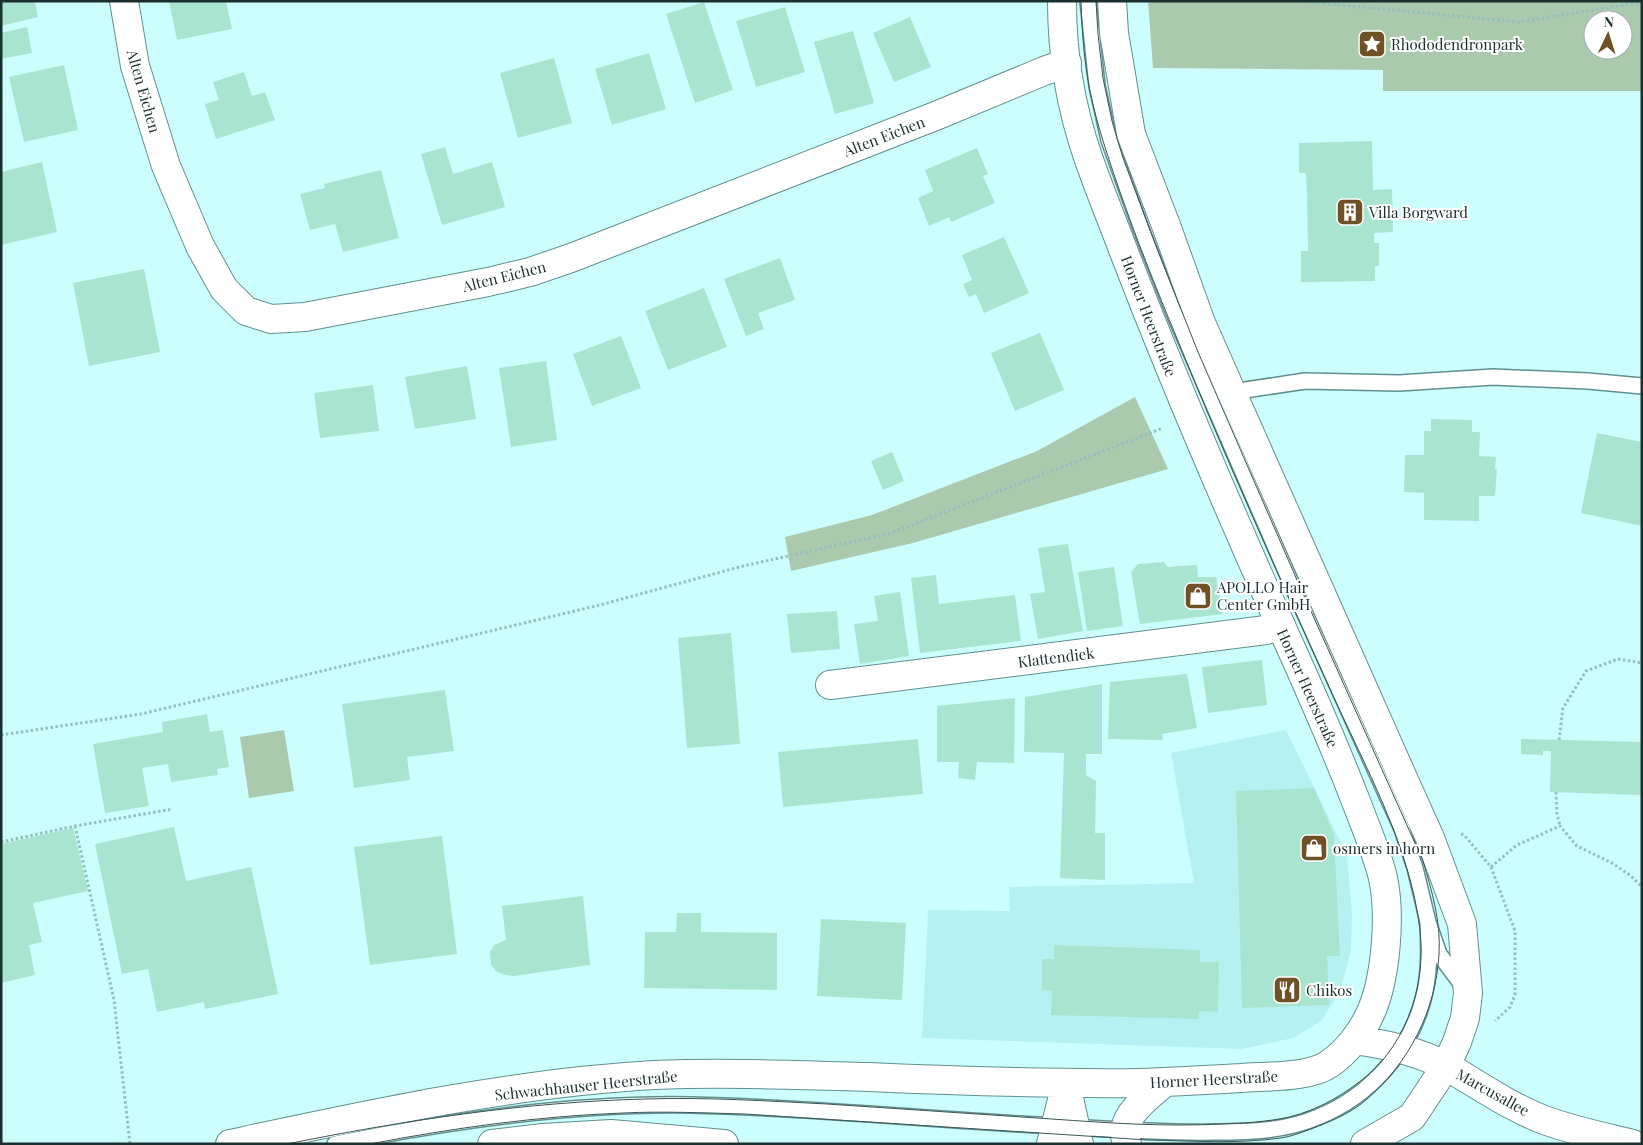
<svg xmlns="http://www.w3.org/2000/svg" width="1643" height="1145" viewBox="0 0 1643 1145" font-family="'Playfair Display',serif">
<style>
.built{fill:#b6f1f1}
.green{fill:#abcaad;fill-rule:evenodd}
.building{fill:#a9e4d0}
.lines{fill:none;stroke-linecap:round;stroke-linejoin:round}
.service-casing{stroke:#618f8f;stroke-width:18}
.minor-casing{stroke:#618f8f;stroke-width:30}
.tertiary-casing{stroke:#618f8f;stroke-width:30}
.secondary-casing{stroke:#618f8f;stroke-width:30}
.path{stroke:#95bebe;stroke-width:3;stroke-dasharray:2.5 2.5;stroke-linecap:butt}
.service{stroke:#fff;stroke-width:15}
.minor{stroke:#fff;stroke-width:28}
.tertiary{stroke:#fff;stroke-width:28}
.secondary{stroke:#fff;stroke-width:28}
.tram{stroke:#3c5555;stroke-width:1}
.labels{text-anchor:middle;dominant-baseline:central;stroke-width:4;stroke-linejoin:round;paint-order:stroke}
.poi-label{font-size:15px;fill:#1c2f2f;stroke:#fff;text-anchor:start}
.street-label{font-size:15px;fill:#1c2f2f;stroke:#fff}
</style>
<rect width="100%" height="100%" fill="#ccfefe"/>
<!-- built -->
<path class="built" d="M1286,730L1347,855L1352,913L1351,950L1340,992L1321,1021L1293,1038L1242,1049L922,1038L928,910L1010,911L1009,887L1194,883L1171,753Z"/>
<!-- green -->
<path class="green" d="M1148,1H1642V91H1383V70L1153,68ZM1593,20H1623V50H1593Z
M1135,397L1168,469L913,543L791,571L785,537L872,515L1037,451Z
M284,730L294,791L249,798L240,737Z"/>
<!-- building -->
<path class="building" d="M1,1H35L38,17L1,26Z
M169,1H226L232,29L177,40Z
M704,2L733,90L695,103L666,14Z
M785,7L805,72L756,87L736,21Z
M910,17L931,67L894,82L873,33Z
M27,27L32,53L1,59V33Z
M853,31L874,103L835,114L814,42Z
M649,53L666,109L612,125L595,69Z
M554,58L572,123L518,138L500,73Z
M64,65L78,130L24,142L9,77Z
M244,72L252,96L265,92L275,120L216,139L205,104L219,100L213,82Z
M1372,141L1373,190L1392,189L1393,232L1374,233V243H1379V266H1375V281L1301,282V251H1308L1307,195L1306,173H1299V143Z
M445,147L453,174L492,162L505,207L442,225L421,154Z
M977,148L988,174L983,176L995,203L951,222L949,217L929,226L918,198L933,191L925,170Z
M42,162L57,232L1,245V172Z
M381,170L399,238L343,252L335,224L310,230L300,194L325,188L324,184Z
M1004,237L1029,293L984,313L976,294L969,297L963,284L972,280L962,255Z
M780,258L795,300L758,313L764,329L746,336L724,279Z
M144,269L160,352L89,366L73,283Z
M704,288L727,347L668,370L645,311Z
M1040,333L1064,390L1015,411L991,353Z
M621,336L641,388L592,406L573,354Z
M546,361L557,440L511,447L499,368Z
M467,366L476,419L415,429L405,377Z
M373,385L379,431L320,438L314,393Z
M1431,419L1472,420V432H1480L1479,456L1496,457L1495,469H1497L1495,496H1479V521L1424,520V493L1404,492L1405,455H1424V431H1431Z
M1597,433L1642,442V526L1581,513Z
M892,452L904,481L883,490L871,461Z
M1068,544L1083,631L1038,639L1030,594L1045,592L1038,548Z
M1164,562L1168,567L1197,565L1198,577H1216L1223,614L1140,624L1131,572L1138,564Z
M1114,567L1123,626L1087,631L1078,572Z
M936,575L939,604L1015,595L1021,641L920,653L911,578Z
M900,592L909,656L860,664L854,624L878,621L874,596Z
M837,611L840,649L791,653L787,614Z
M731,633L740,744L687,748L678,638Z
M1262,660L1267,705L1208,713L1202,667Z
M1187,674L1197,728L1162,734L1163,740L1108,739L1110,682Z
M1102,684V754H1086V775L1096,781L1095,833H1105V880L1060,878L1064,753L1024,752L1025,697Z
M445,690L454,751L407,757L410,780L354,788L342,704Z
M1015,698L1014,763L977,762L975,780L958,778L959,762H937V706Z
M207,714L210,732L223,730L229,767L217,769L218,775L171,782L168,764L142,768L149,806L105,813L93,744L163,732L162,722Z
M918,739L923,794L783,807L778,752Z
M1521,739L1642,742V795L1550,792L1551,751H1543V755L1521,754Z
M1314,788L1334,835L1340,956H1327L1329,1005L1242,1008L1236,791Z
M174,827L186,881L251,867L278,994L205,1009L204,1002L157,1012L148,969L122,974L95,844Z
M73,828L88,891L33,903L42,942L29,945L35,975L1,983V844Z
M442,836L457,954L370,965L354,847Z
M583,896L590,965L514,976L505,975L496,971L491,965L490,952L494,945L506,940L502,906Z
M677,913H701V932L777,933V990L644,988L645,932H676Z
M821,919L906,923L902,1000L817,996Z
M1054,945L1200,950V962H1219L1218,1012L1199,1011V1019L1051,1015L1052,991L1042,990V959H1054Z"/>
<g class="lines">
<!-- service casing -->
<g class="service-casing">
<path id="service" d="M1088,1L1097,86L1109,140L1141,229L1173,311L1292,585L1402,829L1415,868L1428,922L1439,954L1463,986
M1232,392L1305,381L1399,383L1493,377L1588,381L1642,386
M335,1144C452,1120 572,1103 691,1105C819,1108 946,1121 1073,1127C1121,1130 1168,1133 1215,1132C1250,1132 1286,1131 1318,1117C1370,1096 1411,1050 1424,996C1430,971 1429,946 1428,922"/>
</g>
<!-- minor casing -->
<g class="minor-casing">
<path id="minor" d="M124,1L135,66L166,166L200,246L224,289L246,311L271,319L305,317L488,282L530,272L571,258L938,115L1044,71L1067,63
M830,685L1266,630L1281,626"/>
</g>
<!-- tertiary casing -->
<g class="tertiary-casing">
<path id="tertiary" d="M1446,1066C1479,1085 1511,1108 1547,1121C1575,1131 1604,1137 1633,1144"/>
</g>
<!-- secondary casing -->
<g class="secondary-casing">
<path id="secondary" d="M1112,1L1114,33L1131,134L1167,228L1201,323L1407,787L1430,838L1462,924L1468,993L1465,1018L1457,1042L1446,1066L1412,1117L1365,1144
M1354,1040C1386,1044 1417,1051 1446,1066
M1067,1089L1079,1144
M230,1144C370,1114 511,1083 654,1075C725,1072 797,1075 868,1077C959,1081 1049,1084 1139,1083C1173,1082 1207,1080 1241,1078C1265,1076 1310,1078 1329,1064C1347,1052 1362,1032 1371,1012C1386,978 1391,915 1383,878C1377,853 1366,828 1357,804C1335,747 1311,692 1286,637C1229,510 1174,382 1124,252C1112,220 1099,189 1088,157C1071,108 1062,53 1062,1
M492,1144L543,1138L611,1134L724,1144
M1051,1144L1066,1084
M1127,1144C1117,1117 1147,1098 1165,1082"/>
</g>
<!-- path -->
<path class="path" d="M1298,1L1519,22L1642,2
M1,735L141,714L600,605L743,566L888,534L1163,428
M1559,740L1563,708L1586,671L1618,659L1642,663
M1556,792L1557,814L1560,826
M75,826L114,1000L130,1144
M1461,834L1464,835L1491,867L1515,931V995L1510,1007L1495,1021
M1,842L75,826L173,809
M1491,867L1517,845L1560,826L1577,846L1612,863L1631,876L1642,887"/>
<!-- service -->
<use href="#service" class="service"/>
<!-- minor -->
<use href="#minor" class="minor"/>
<!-- tertiary -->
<use href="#tertiary" class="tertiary"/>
<!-- secondary -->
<use href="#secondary" class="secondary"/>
<!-- tram -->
<path class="tram" d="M287,1144C406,1120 525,1102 646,1099C706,1097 767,1101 827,1104C902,1109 977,1114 1052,1119C1109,1123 1165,1127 1222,1124C1244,1123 1267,1122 1289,1117C1319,1110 1345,1094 1368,1075C1408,1040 1426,983 1420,931C1411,847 1364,765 1330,689C1277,572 1224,455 1176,336C1156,288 1136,238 1119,189C1108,157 1097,125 1090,91C1084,62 1082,31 1081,1
M370,1144C453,1128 539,1116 623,1113C664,1111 705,1113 745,1114L1148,1140C1192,1141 1237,1144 1281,1138C1294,1136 1308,1130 1321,1125C1336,1119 1354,1111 1367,1099C1409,1063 1436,1010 1439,954C1441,922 1432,891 1423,861L1297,580L1198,352L1156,246L1123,158L1112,121L1103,78L1098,34L1096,1"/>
</g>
<!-- icons -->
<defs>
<g id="sight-square" transform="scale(1.4375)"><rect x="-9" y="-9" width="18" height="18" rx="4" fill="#705126" stroke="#fff"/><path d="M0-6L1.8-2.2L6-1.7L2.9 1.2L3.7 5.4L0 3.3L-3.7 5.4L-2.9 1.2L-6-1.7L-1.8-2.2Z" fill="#fff"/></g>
<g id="building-square" transform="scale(1.4375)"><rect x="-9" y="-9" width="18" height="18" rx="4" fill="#705126" stroke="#fff"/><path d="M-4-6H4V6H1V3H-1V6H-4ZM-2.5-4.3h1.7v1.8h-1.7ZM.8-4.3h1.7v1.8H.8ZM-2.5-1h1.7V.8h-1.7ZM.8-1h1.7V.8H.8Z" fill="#fff"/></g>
<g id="shop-square" transform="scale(1.4375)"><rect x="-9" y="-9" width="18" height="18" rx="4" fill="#705126" stroke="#fff"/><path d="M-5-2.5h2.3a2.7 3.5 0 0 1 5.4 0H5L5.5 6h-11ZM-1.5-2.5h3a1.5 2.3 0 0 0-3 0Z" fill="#fff"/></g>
<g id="restaurant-square" transform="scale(1.4375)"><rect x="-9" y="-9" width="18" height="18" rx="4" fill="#705126" stroke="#fff"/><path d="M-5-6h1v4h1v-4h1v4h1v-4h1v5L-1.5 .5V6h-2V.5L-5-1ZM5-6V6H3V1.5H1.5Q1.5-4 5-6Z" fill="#fff"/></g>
</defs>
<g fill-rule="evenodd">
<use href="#sight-square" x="1372" y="44"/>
<use href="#building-square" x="1350" y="212"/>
<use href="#shop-square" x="1198" y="596"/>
<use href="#shop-square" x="1314" y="848"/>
<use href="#restaurant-square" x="1287" y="990"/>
</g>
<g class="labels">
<!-- poi labels -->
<g class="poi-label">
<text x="1391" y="44">Rhododendronpark</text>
<text x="1369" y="212">Villa Borgward</text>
<text x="1217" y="587">APOLLO Hair<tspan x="1217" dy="17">Center GmbH</tspan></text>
<text x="1333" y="848">osmers in horn</text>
<text x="1306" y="990">Chikos</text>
</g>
<!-- street labels -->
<g class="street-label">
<text transform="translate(144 91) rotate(74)">Alten Eichen</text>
<text transform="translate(884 136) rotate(-21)">Alten Eichen</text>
<text transform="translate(504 276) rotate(-14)">Alten Eichen</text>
<text transform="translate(1149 316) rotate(69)">Horner Heerstraße</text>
<text transform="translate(1056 657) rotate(-7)">Klattendiek</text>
<text transform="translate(1308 688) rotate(66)">Horner Heerstraße</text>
<text transform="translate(1214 1079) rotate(-3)">Horner Heerstraße</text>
<text transform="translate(586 1085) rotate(-6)">Schwachhauser Heerstraße</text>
<text transform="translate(1493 1092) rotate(29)">Marcusallee</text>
</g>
</g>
<!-- border -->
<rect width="1643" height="1145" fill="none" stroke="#1c2f2f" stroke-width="5"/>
<!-- north arrow -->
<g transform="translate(1608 35) rotate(4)"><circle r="24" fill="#ffffff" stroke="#a4acac"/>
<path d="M0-4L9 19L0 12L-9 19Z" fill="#705126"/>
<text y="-8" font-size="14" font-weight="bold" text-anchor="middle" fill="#1c2f2f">N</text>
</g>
</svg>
